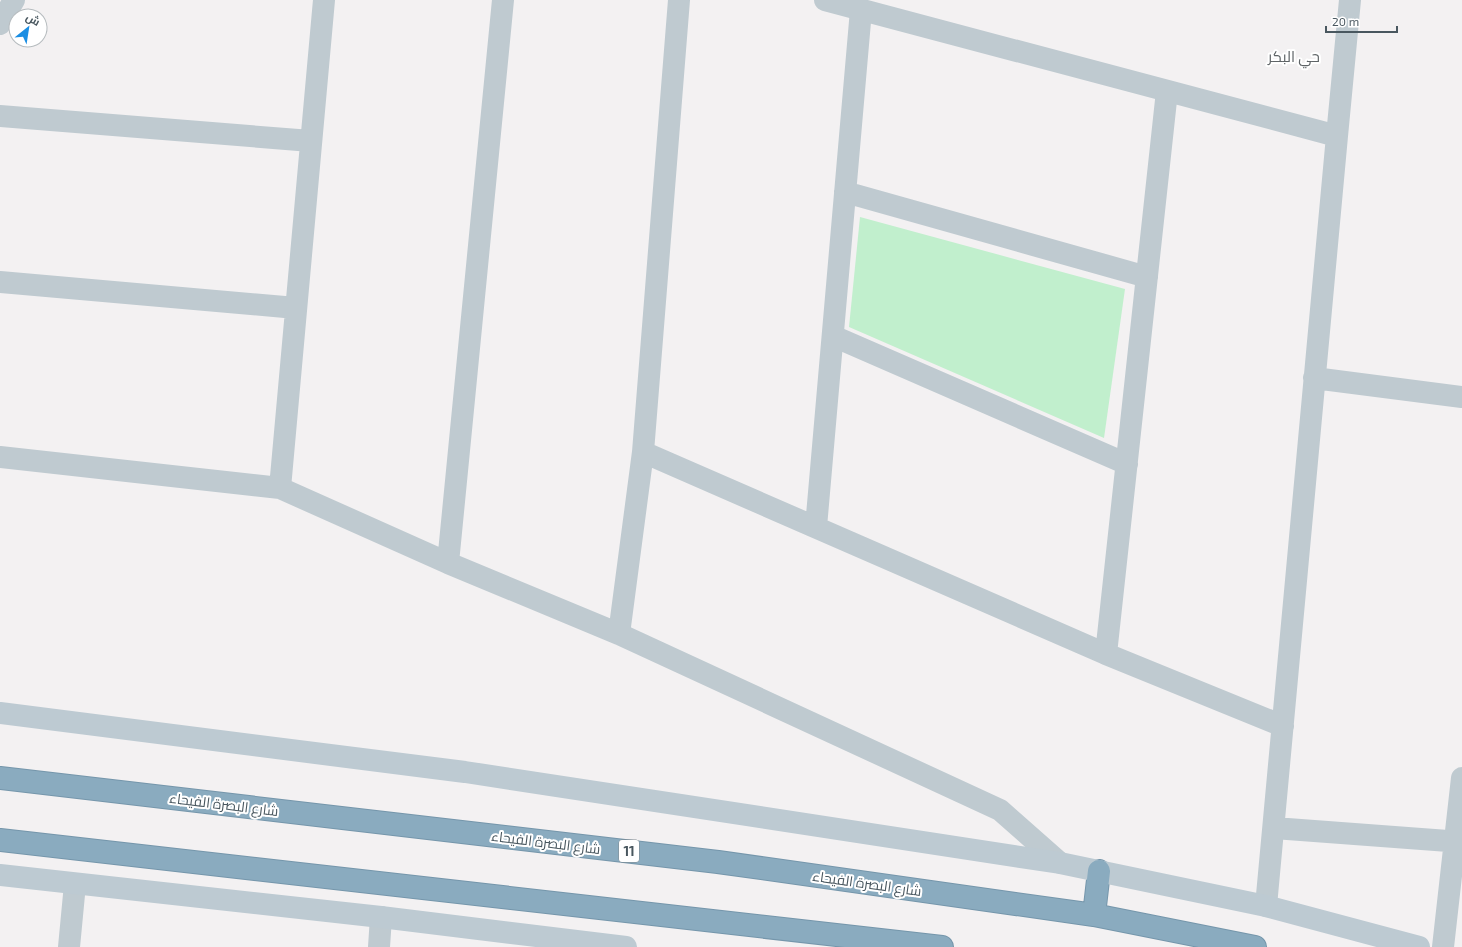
<svg xmlns="http://www.w3.org/2000/svg" width="1462" height="947" viewBox="0 0 1462 947" font-family="'Exo 2',Cairo,sans-serif">
<style>
.green{fill:#c1efcd}
.lines{fill:none;stroke-linecap:round;stroke-linejoin:round}
.highway-casing{stroke:#7596ab;stroke-width:24}
.street{stroke:#bfcad0;stroke-width:22}
.secondary{stroke:#bdcad2;stroke-width:22}
.highway{stroke:#8aabbf;stroke-width:22}
.labels{text-anchor:middle;dominant-baseline:central;stroke-width:4;stroke-linejoin:round;paint-order:stroke}
.shield{fill:#fff;stroke:#80898f;stroke-width:1}
.shield-label{font-size:13px;font-weight:bold;fill:#49575f}
.street-label{font-size:14px;fill:#49575f;stroke:#fff}
.neighbourhood-label{font-size:15px;fill:#5e6366;stroke:#fff}
</style>
<rect width="100%" height="100%" fill="#f3f1f2"/>
<!-- green -->
<path class="green" d="M860,217L1125,289L1104,438L849,327Z"/>
<g class="lines">
<!-- highway casing -->
<g class="highway-casing">
<path id="highway" d="M0,778L718,862L1094,915L1255,947
M0,840L942,947
M1094,915L1099,871"/>
</g>
<!-- street -->
<path class="street" d="M825,0L1337,136
M0,24L14,0
M0,116L311,141
M845,192L1147,277
M0,282L296,308
M833,336L1127,464
M1314,378L1462,397
M643,452L1106,654L1283,726
M0,457L280,488L448,563L619,634L1000,810L1060,863
M280,488L324,0
M816,527L861,10
M448,563L503,0
M619,634L643,452L679,0
M1106,654L1167,91
M1274,828L1462,842
M1266,906L1337,136L1350,0
M69,947L75,884
M379,947L381,917
M1443,947L1462,778"/>
<!-- secondary -->
<path class="secondary" d="M0,713L465,772L1060,863L1266,906L1419,947
M0,875L381,917L626,947"/>
<!-- highway -->
<use href="#highway" class="highway"/>
</g>
<g class="labels">
<!-- shield labels -->
<rect class="shield" x="619" y="840" width="20" height="22" rx="3"/>
<g class="shield-label">
<text x="629" y="851">11</text>
</g>
<!-- street labels -->
<g class="street-label">
<text transform="translate(224 804) rotate(7)">شارع البصرة الفيحاء</text>
<text transform="translate(546 842) rotate(7)">شارع البصرة الفيحاء</text>
<text transform="translate(867 883) rotate(8)">شارع البصرة الفيحاء</text>
</g>
<!-- neighbourhood labels -->
<g class="neighbourhood-label">
<text x="1294" y="56">حي البكر</text>
</g>
</g>
<!-- north arrow -->
<g transform="translate(28 28) rotate(30)"><circle r="19" fill="#ffffff" stroke="#b6bcbf"/>
<path d="M0-3L7 15L0 10L-7 15Z" fill="#1b8ee3"/>
<text y="-6" font-size="11" font-weight="bold" text-anchor="middle" fill="#49575f">ش</text>
</g>
<!-- scale -->
<path d="M1326 26v6h71v-6" fill="none" stroke="#49575f" stroke-width="2"/>
<text x="1332" y="26" font-size="12" fill="#49575f" stroke="#ffffff" stroke-width="3" paint-order="stroke">20 m</text>
</svg>
